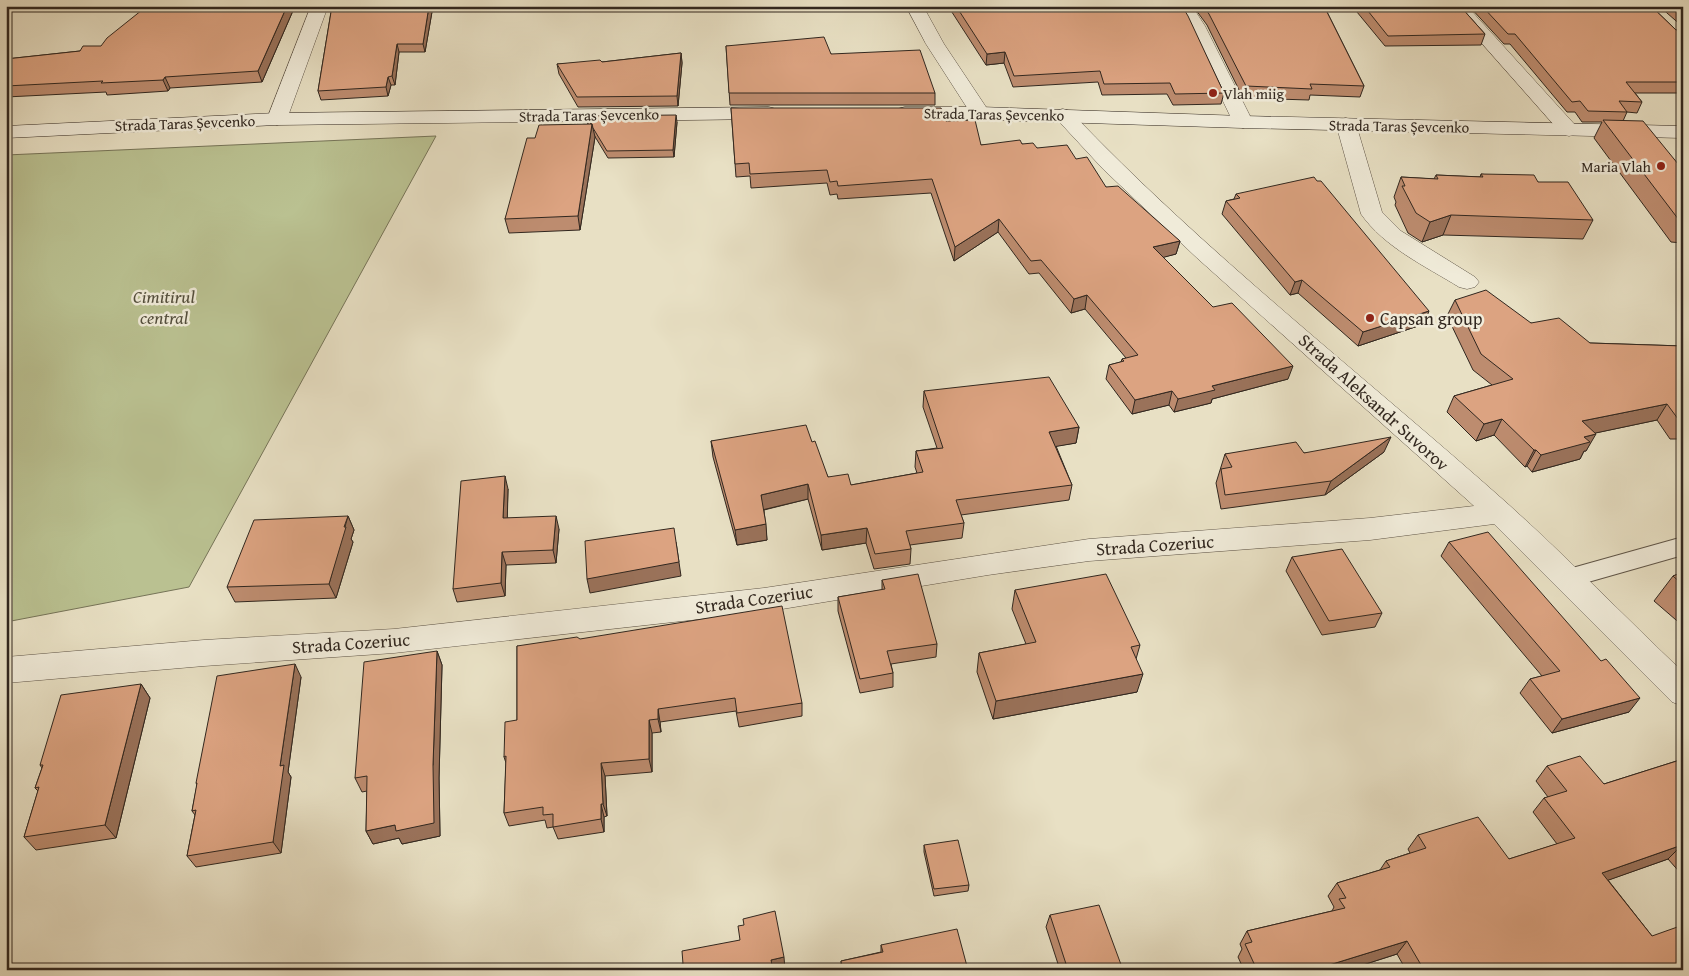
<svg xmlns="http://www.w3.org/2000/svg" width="1689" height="976" viewBox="0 0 1689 976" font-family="'Gentium Book Plus',serif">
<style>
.green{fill:#bac191;stroke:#767458}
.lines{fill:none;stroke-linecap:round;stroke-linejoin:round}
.service-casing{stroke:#5f5548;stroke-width:2}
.minor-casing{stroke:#5f5548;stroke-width:1}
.secondary-casing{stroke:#31271f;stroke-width:1}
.service{fill:#f0ebd9;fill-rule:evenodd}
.minor{fill:#f0ebd9;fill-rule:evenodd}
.secondary{fill:#f0ebd9;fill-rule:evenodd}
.wall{fill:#bd8c6f;stroke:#31271f}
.shaded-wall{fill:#9a725a;stroke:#31271f}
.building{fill:#dca381;stroke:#31271f}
.poi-dot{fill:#8f2418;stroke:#f0ebd9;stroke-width:2}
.labels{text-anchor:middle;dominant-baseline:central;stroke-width:5;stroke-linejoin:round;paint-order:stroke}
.far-poi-label{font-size:15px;fill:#31271f;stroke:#f0ebd9;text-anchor:start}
.far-street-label{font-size:15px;fill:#31271f;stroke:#f0ebd9}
.park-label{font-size:18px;font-style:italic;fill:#534e3c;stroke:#f0ebd9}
.poi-label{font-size:18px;fill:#31271f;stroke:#f0ebd9;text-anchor:start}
.street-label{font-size:18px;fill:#31271f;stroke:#f0ebd9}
</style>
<rect width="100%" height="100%" fill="#e8e0c4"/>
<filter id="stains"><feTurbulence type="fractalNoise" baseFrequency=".004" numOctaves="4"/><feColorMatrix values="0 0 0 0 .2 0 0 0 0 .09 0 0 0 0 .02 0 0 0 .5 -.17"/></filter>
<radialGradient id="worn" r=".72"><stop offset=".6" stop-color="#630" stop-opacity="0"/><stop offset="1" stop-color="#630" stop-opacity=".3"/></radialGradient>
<!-- green -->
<path class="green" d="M436,136L189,587L6,622V155Z"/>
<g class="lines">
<!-- service casing -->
<g class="service-casing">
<path id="service" d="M1683,537V555L1567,588L1558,586L1555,579L1558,572Z"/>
</g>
<!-- minor casing -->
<g class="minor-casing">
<path id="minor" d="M311,6H328L287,119L284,123L277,125L270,123L267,119Z
M906,6H923L944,44L990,113L987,117L980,119L973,117L926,44Z
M1175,6H1192L1205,26L1253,122L1250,126L1243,128L1236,126L1233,122L1187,26Z
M1449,6H1467L1576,126L1579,130L1576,134L1569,136L1562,134Z
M1063,109L1070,111C1205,253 1362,374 1508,504C1568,558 1625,617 1683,672V706L1672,702L1494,524L1370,540L1089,561L988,575L764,612L394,653L204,666L6,683V657L204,640L394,629L764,588L1089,539L1370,518L1474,506L1197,258L1103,169L1053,115L1056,111Z
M1346,118L1353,120L1356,124L1382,212L1401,231L1475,277L1479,282L1475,287L1467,289L1459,287C1425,266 1384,247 1361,214L1336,124L1339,120Z"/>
</g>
<!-- secondary casing -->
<g class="secondary-casing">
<path id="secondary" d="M769,107L776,109L779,113L776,117L769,119L277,125L6,138V126L277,113Z
M905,107H980L1243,116L1683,126V138L1243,128L898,117L895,113L898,109Z"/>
</g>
<!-- service -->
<use href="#service" class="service"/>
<!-- minor -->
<use href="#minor" class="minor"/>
<!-- secondary -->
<use href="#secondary" class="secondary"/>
</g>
<!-- wall -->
<path class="wall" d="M295,6L262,82L170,88L168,91L107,95L106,92L6,97V59L80,51Z
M332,6H433L425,52H399L395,85H391L388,96L321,100L318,91Z
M948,6H1182L1224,93L1221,104L1173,105L1167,94L1102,95L1098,82L1013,87L1004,63L986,65Z
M1193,6H1324L1364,86L1360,97L1310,95L1309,100L1243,98L1207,25Z
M1352,6H1460L1485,34L1481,45L1385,46Z
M1469,6H1651L1676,30H1683V93H1635L1642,102L1637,113L1627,112L1623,121L1683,170V243L1671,242L1594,138L1602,122H1582L1575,112H1567L1510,44H1504Z
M1659,6H1683V27Z
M726,46L831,54L935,93V105H730Z
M681,53L682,63L678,106L578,107L559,74L557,64L602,62Z
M731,108L946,121L981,145L1022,144L1076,159L1106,187L1180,241L1176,254L1163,257L1213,307L1288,379L1212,399L1211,403L1174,412L1169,405L1132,414L1106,379L1109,365L1121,362L1122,359L1126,358L1085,309L1071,313L1039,273L1029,274L998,232L954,261L931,193L838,199L837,194L830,195L827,183L751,188L750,176L736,177Z
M586,116L677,122L674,157L608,158L594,135L595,137L580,230L509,233L505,219L535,138L588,124Z
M1481,174L1538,182L1593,220L1583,239L1443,235L1422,242L1408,233L1395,205L1396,202L1394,197L1401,177L1434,179L1436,175L1480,177Z
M1236,194L1424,324L1358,346L1298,293L1290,295L1222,214L1226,201L1234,199Z
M1455,300L1531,323L1590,343L1683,346V443L1681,439H1670L1657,420L1595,433L1586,451H1584L1580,459L1532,472L1527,466L1525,467L1494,435L1476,441L1447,412L1454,396L1492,385L1473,370L1447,316Z
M924,391L1079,427L1076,443L1056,446L1072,485L1069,500L961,515L964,523L962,538L910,545L911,549L910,564L874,569L866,543L822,550L808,499L764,510L767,540L737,545L713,457L711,441L812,442L828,477L851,485L917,473L915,467L916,451L937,448L923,407Z
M1384,452L1325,495L1221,509L1216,483L1225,454L1304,453Z
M508,489L507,518L559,529L556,563L506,565L505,596L457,602L453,589Z
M348,516L354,530L351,539L353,542L336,598L235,602L227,587Z
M1449,542L1601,661L1629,712L1552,733L1520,693L1530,679L1542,676L1441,556Z
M1292,557L1382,613L1375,627L1322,635L1286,571Z
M1683,572V626L1654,601L1673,576Z
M882,580L937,644L936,657L891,664L893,673V687L860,693L838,611V597L882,590Z
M1015,590L1140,645L1136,659L1137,692L993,719L977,672L979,653L1026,644L1012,609Z
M517,646L802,703V716L739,727L736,711L660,722L661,732L652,733V772L605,776L607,816L604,817V832L558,839L553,827L547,828L545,820L509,826L504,813L506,763L504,757L517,720Z
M437,651L442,665L439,778L440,836L402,844L399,838L373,844L366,831L367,791L362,792L355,778Z
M301,677L288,772L291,777L281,853L196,867L187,856L195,815L192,811L197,785L196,783Z
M141,684L150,698L116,838L36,850L24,837L38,791L35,788L42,768L40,765Z
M1683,759V876L1668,859L1608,880L1652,936L1683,970H1406L1397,954L1347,970H1244L1238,957L1242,949L1240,944L1247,931L1332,911L1334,907L1328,896L1337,883L1380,870L1386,861L1410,853L1408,849L1418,835L1509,859L1557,844L1533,812L1544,798L1548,797L1536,781L1547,766L1604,784Z
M924,845L969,885L968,891L934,896L924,852Z
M1050,915L1123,970H1060L1046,927Z
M881,945L968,970H841V961L881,952Z"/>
<!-- shaded-wall -->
<path class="shaded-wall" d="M287,6H295L262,82L258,71Z
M429,6H433L425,52L423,44Z
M397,44L399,52L395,85L392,76Z
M1005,52L1004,63L986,65L987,54Z
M681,53L682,63L678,106L677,96Z
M165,77L170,88L168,91L163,80Z
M388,77L391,85L388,96L386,87Z
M676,115L677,122L674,157L673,150Z
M592,124L595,137L580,230L578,216Z
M1451,215L1443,235L1422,242L1430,222Z
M999,219L998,232L954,261L955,247Z
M1180,241L1176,254L1150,261L1153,247Z
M1302,280L1298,293L1290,295L1295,282Z
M1087,295L1085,309L1071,313L1074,299Z
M1429,311L1424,324L1358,346L1363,332Z
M1293,366L1288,379L1212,399L1211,403L1174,412L1178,399L1212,386Z
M1172,391L1169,405L1132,414L1135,400Z
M1667,404L1657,420L1572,438L1582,421Z
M1502,419L1494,435L1476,441L1484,424Z
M1079,427L1076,443L1047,448L1049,432Z
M1596,434L1586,451H1584L1580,459L1532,472L1541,455L1584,437Z
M1391,437L1384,452L1325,495L1331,481Z
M1534,450H1536L1527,466L1525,467Z
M505,476L508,489L507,532L503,518Z
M808,484V499L762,510L761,495Z
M348,516L354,530L351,539L353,542L336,598L329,584Z
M556,516L559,529L556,563L553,550Z
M766,524L767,540L737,545L735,530Z
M867,528L866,543L822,550L821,535Z
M676,542L681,576L590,593L587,579Z
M502,552L506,565L505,596L501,583Z
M437,651L442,665L439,778L440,836L402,844L399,838L373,844L366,831L395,825L433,765Z
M295,664L301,677L288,772L291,777L281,853L273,842L280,766Z
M1143,674L1137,692L993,719L996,701Z
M141,684L150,698L116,838L105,825Z
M1640,698L1629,712L1552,733L1562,719Z
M658,709L660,722L661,732L658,719Z
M649,720L652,733V772L649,759Z
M601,763L605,776L607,816L603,804Z
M601,804L604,817V832L601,819Z
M1682,845L1668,859L1589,887L1602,873Z
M1407,941L1397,954L1347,970H1313Z
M784,957L785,970H772L771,960Z"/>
<!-- building -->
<path class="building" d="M147,6H287L258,71L165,77L163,80L101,83L103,81L6,86V59L80,51L83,46H101L107,38Z
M332,6H429L423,44H397L392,76L388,77L386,87L318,91Z
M956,6H1182L1188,16L1224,93L1175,94L1170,83L1104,84L1100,71L1014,76L1005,52L987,54Z
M1203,6H1324L1364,86L1310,84L1312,89L1246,86L1209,14Z
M1364,6H1460L1485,34L1388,36Z
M1482,6H1651L1676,30H1683V82H1626L1642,102L1619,101L1627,112L1588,111L1580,101L1572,102L1515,34H1508Z
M1676,6H1683V12Z
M824,37L831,54L920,50L935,93H729L726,46Z
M681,53L677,96L577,97L557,64L600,60L602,62Z
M731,108H941L946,121L975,120L981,145L1020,140L1022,144L1033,143L1037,148L1067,145L1076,159L1087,157L1106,187L1118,186L1180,241L1153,247L1213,307L1232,303L1293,366L1212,386L1215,390L1178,399L1172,391L1135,400L1109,365L1124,361L1122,359L1138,355L1087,295L1074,299L1041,260L1031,261L999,219L955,247L932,179L838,186L837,181L830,182L827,170L750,174L749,163L735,164Z
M676,115L673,150L607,151L593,128L592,124H591L586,116Z
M1603,120L1643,121L1683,170V224H1682Z
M592,124L578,216L505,219L527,138H535L539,125Z
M1481,174L1534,175L1538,182H1568L1593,220L1451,215L1430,222L1416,213L1402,186H1405L1401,177L1438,179L1436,175L1483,177Z
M1314,177L1317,181H1321L1429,311L1363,332L1302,280L1295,282L1226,201L1240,198L1236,194Z
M1486,290L1531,323L1559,318L1590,343L1683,346V423H1681L1667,404L1582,421L1596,434L1584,437L1590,442L1541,455L1536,450H1534L1502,419L1484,424L1454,396L1513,379L1481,354L1455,300Z
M1049,377L1079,427L1049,432L1072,485L956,500L964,523L906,531L911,549L875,554L867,528L821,535L808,484L761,495L766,524L735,530L711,441L806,425L812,442L815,441L828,477L848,474L851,485L923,472L916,451L943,448L924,391Z
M1391,437L1331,481L1225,495L1221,469L1232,467L1225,454L1296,442L1304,453Z
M505,476L503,518L556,516L553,550L502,552L501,583L453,589L461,481Z
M348,516L344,527H346L329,584L227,587L254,520Z
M674,528L679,562L587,579L585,541Z
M1488,532L1601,661L1606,659L1640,698L1562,719L1530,679L1560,671L1449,542Z
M1342,549L1382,613L1329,621L1292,557Z
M1683,572V585L1673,576Z
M918,574L937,644L887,651L893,673L860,679L838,597L885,589L882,580Z
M1106,574L1140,645L1131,647L1143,674L996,701L979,653L1036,642L1015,590Z
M782,606L802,703L737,713L735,698L658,709V719L649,720V759L601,763L603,804H601V819L553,827V814L543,815V807L504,813L506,756L504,757L505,722L517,720V646L577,637L580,639Z
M437,651L433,765L434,823L396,831L395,825L366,831L367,776L355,778L364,662Z
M295,664L280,766L284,765L273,842L187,856L196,810L192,811L197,783H196L217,676Z
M141,684L105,825L24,837L39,787L35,788L43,765H40L61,695Z
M1580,756L1604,784L1683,759V846L1682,845L1602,873L1652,936L1683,925V970H1424L1407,941L1313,970H1257L1245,944L1252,942L1247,931L1345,908L1339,899L1346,898L1337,883L1390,867L1386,861L1426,848L1418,835L1478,817L1509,859L1575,838L1544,798L1567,791L1547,766Z
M958,840L969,885L934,889L924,845Z
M1099,905L1123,970H1068L1050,915Z
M775,911L784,957L771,960L773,970H652L683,964L682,951L740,940L738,926L744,925L743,919Z
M957,929L968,970H843L841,961L883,952L881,945Z"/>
<!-- markers -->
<g class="poi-dot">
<circle cx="1213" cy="93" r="5"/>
<circle cx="1661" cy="166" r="5"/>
<circle cx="1370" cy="318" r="5"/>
</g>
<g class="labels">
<!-- far-poi labels -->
<g class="far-poi-label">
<text x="1223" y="93">Vlah miig</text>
<text x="1651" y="166" text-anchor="end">Maria Vlah</text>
</g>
<!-- far-street labels -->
<g class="far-street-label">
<text transform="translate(994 114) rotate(1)">Strada Taras Șevcenko</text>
<text transform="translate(589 115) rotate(-1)">Strada Taras Șevcenko</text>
<text transform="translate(185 123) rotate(-2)">Strada Taras Șevcenko</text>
<text transform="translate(1399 126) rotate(1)">Strada Taras Șevcenko</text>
</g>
<!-- park labels -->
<g class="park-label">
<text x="164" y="296">Cimitirul<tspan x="164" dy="21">central</tspan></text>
</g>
<!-- poi labels -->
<g class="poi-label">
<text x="1380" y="318">Capsan group</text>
</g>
<!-- street labels -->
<g class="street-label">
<text transform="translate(1374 402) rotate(42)">Strada Aleksandr Suvorov</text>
<text transform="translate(1155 545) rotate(-4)">Strada Cozeriuc</text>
<text transform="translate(754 599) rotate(-8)">Strada Cozeriuc</text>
<text transform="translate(351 643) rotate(-4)">Strada Cozeriuc</text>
</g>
</g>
<!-- margin -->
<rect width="1689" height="976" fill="none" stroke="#e8e0c4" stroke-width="25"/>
<rect x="8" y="8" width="1674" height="961" fill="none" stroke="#31271f" stroke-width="2.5"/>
<rect x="12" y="12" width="1664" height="951" fill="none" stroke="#31271f"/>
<rect width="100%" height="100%" filter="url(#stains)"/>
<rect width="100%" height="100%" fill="url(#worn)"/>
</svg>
